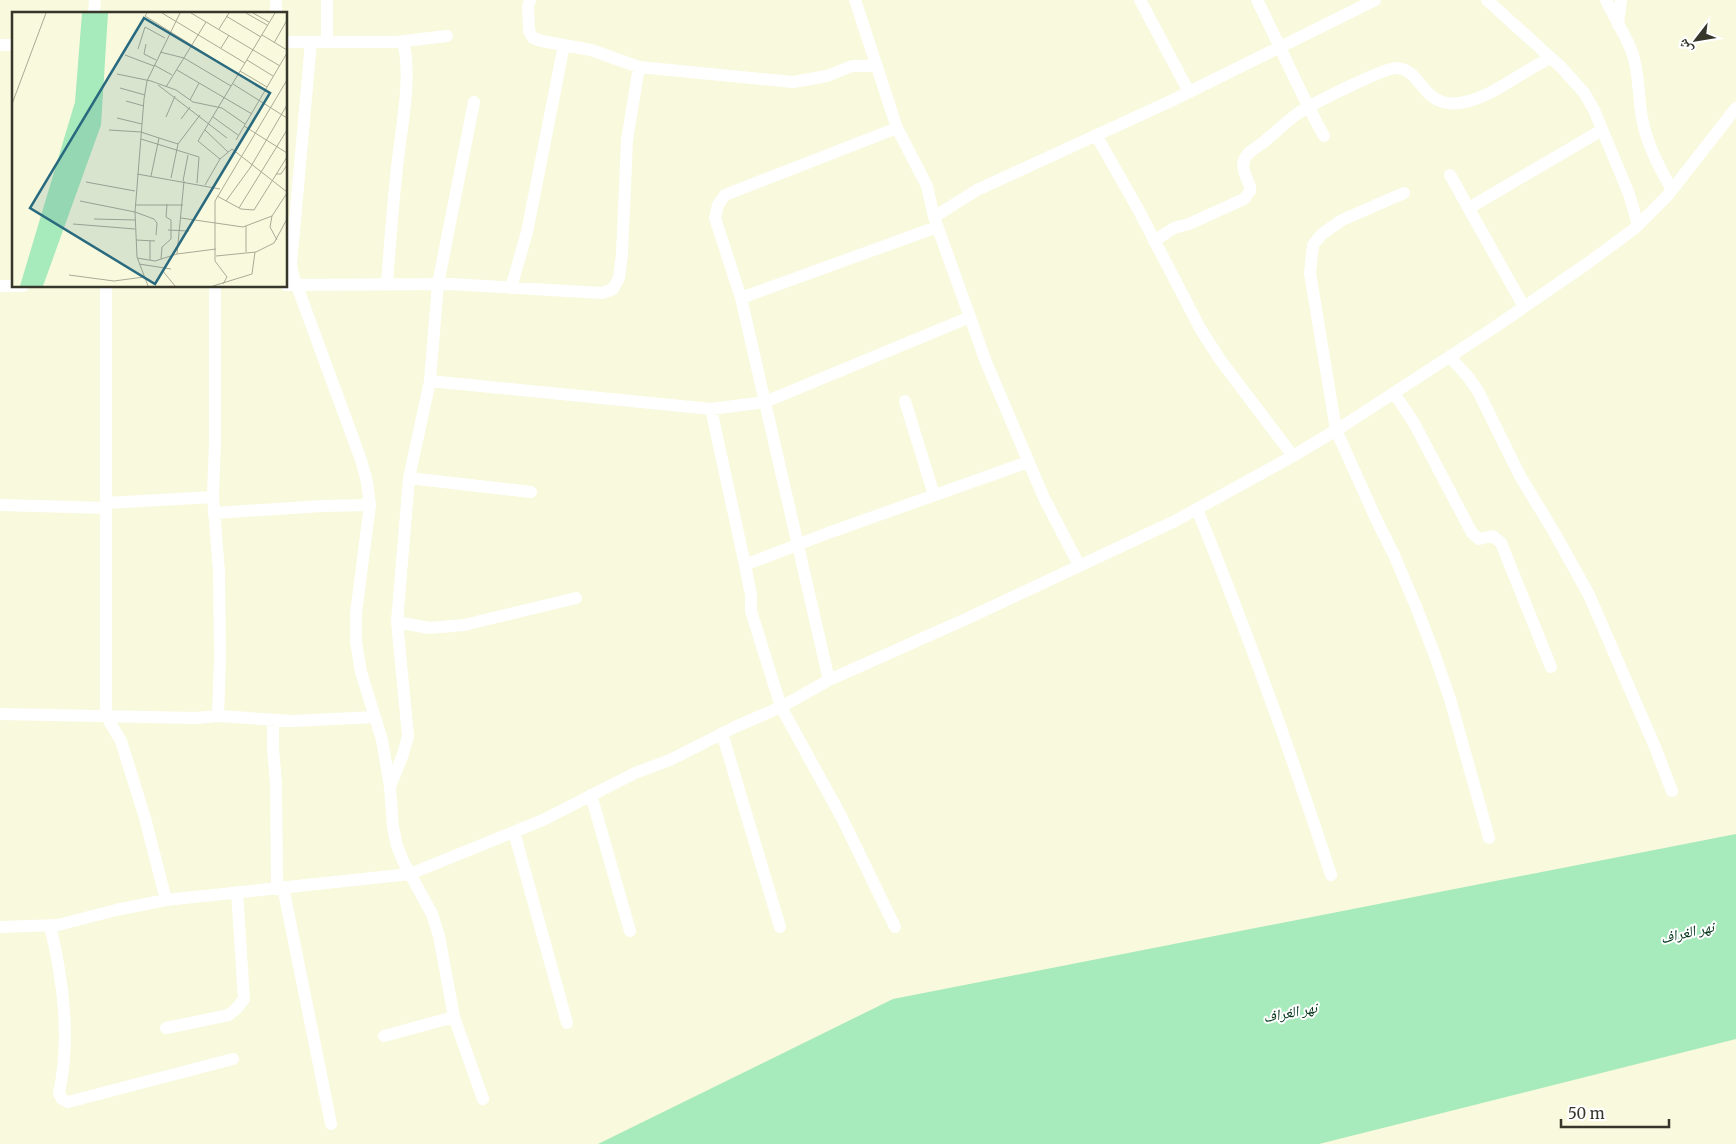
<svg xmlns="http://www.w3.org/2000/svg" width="1736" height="1144" viewBox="0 0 1736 1144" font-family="Merriweather,'Noto Naskh Arabic',serif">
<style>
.water{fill:#a7eabb}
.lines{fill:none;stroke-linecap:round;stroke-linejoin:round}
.street{stroke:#fff;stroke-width:12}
.labels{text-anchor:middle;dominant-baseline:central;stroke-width:4;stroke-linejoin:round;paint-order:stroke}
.water-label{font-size:15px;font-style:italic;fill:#003317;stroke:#fff}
.inset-road{fill:none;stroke:#aaab96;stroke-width:1}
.view{fill:#296a7e;fill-opacity:0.15;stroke:#296a7e;stroke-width:2.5}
.inset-edge{fill:none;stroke:#36362b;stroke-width:2.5}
</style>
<rect width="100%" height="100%" fill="#f8f9dd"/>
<!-- water -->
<path class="water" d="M1736,834V1039L1319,1144H598L893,999Z"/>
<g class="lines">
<!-- street -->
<path class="street" d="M276,0V14
M530,0L528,6L529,31L533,38L542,41L591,50L639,67L793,82L827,76L852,66H876
M855,0L897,128L927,186L934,217L986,362L1044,498L1079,565
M1140,0L1189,92
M1257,0C1280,45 1299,92 1324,136
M1487,0L1561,67L1585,94L1594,110L1629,194L1638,225
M1606,0C1614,17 1625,34 1632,52C1639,71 1638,92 1641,112C1645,141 1658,165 1672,190
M94,14L95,0
M1618,25L1621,0
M286,42H396L447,36
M311,42L291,265L293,275L361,460L367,482L370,505L356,613V642L361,672L382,740L390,787L393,827L397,846L404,863L432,914L439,936L454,1017L483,1099
M327,42V0
M0,45H14
M1096,135L1138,209L1201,330L1221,361L1293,456
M1450,175L1524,307
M1404,193L1342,220L1322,234L1313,245L1310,273L1336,430L1377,521L1394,555L1415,604L1434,653L1450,699L1489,838
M1469,208L1602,130
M934,217L977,190L1173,100L1375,0
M1154,241L1174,228L1189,224L1244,199L1250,191V187C1247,178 1240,167 1245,158C1249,150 1258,147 1265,141C1276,132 1286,122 1297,114C1310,105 1385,67 1397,68C1423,70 1421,108 1460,103C1491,99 1521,71 1551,58
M387,284C390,242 393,200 398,159C402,124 412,75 403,41
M286,285L451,284L602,293L613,289L619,278L622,254L627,140L639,67
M0,286H23
M106,286V716L121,741L145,818L166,900
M215,286V441L213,497L219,571L220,657L218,716
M511,288L527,232L564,45
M741,298L937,227
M1450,357L1468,377L1478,391L1520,476L1554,532L1589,595L1655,747L1672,791
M430,381L711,409L765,402L970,317
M1394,393L1414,423L1472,533L1479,539L1493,536L1501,543L1551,667
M905,401L934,495
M711,409L745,565
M409,478L531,492
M106,503L213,497
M0,505L106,508
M1197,509C1246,629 1291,752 1331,875
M214,513L322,506L370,505
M397,622L429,628L464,625L576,598
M829,680L741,298L715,218L718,205L725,195L897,128
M0,714L196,718L218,716L293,721L375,717
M273,720V748L276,784L277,887
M722,733L780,927
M390,787L403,754L408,736L397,622L409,478L430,381L438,284L474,102
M591,795L630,931
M514,832L567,1023
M283,887L331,1124
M50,925C63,980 71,1038 59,1093L62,1099L68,1102L233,1059
M0,927L58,925L116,910L166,900L410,874L543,820L635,773L670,760L735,727L781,707L829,680L966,619L1175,521L1293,456L1343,426L1492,329L1588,263L1634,229L1668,195L1736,108
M895,927L841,816L781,707L751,611V595L745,565L828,533L1028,462
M166,1028L229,1015L237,1008L244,999L237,892
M384,1036L454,1017"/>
</g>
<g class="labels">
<!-- water labels -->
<g class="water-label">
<text transform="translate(1687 932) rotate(-13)">نهر الغراف</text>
<text transform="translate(1290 1012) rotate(-11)">نهر الغراف</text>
</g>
</g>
<!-- overview -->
<g transform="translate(12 12)">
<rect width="275" height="275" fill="#f8f9dd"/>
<path d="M70,1H96L89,113L31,274H8L63,90Z" fill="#a7eabb"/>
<path class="inset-road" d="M135,1L133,4L226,62M150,1L233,51M179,1L268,54M234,1L255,13M241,1L257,10M214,4L249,25M207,17L217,1M250,23L275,38M262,31L275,8M134,32L132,42L144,48M209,36L217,23M126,37L133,15L153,26M148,40L172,46L219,74M113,43L142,54M235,48L261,64M142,53L160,63M165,58L240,102M228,59L255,75M105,62L139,69L164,78L181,90L210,96L233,112M221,72L275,106M146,73L215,126M154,75L194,10M108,76L133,83M178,88L187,71M114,89L132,94M0,92L34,1M154,105L163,84M201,105L226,123M105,106L130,112M169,107L178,95M232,114L275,141M97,118L129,120L147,126L139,164M193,118L216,140M147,126L166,132M129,127L187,145L185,171M224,128L275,41M208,147L186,129L263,1M125,162L208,177M264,162H269L275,153M159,166L166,132L188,103M171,169L176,143M74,170L123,179M193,173L208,147L220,137L275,180M205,184L229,197L242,198L275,145M68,189L123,200L142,207L145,211L144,223M214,189L238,156L275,93M123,193H171M227,196L275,118M260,204L258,215L265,228M169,206L231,215L260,204L275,181M82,207L123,208M61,212L123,217M156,218L177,219M124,228L143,229M234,240V214M165,242L204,237M204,244L244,240L262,231L275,207M125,246L143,249L165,242L172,169M149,247L150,235L159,227V208L154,205L155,192M138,248V229M127,252L159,257M150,258L163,274M57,263L102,269L132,265M211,272L215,265L203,249V189L275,68M136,274L125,245L123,200L132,87L135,69L168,1M201,274L240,262L243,240"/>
<path class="view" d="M132,6L258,81L143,272L18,196Z"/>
<rect width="275" height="275" class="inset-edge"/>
</g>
<!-- north arrow -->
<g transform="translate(1696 40) rotate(239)" stroke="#ffffff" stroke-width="4" paint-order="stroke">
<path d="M0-4L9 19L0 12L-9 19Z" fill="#36362b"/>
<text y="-8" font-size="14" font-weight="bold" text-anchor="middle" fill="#36362b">ش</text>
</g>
<!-- scale -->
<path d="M1561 1119v8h108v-8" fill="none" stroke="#36362b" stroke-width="2.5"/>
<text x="1568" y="1119" font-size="15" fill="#36362b" stroke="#ffffff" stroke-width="4" paint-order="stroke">50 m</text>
</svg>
